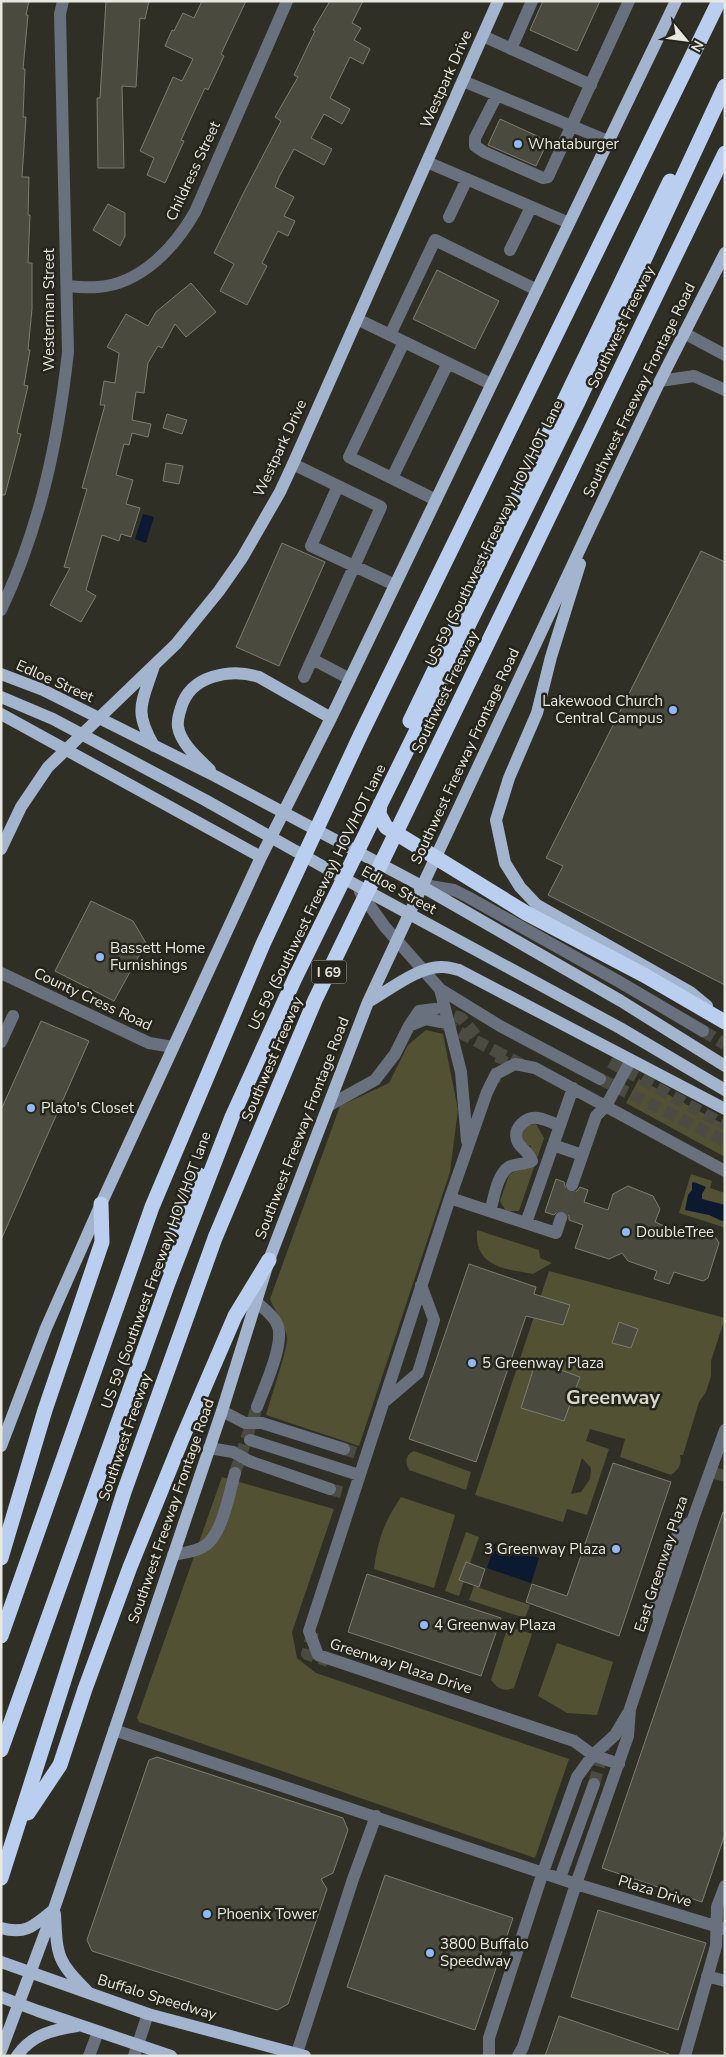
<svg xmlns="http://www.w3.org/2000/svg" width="726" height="2057" viewBox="0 0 726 2057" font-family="'Nunito Sans',sans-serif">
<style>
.green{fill:#535133;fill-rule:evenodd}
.water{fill:#0b1931}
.building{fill:#4b4a3f;stroke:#7d7d71}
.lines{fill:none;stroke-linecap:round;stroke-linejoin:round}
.minor-tunnel{stroke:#4b4b41;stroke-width:12;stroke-dasharray:12 6;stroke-linecap:butt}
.minor{stroke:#69717f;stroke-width:12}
.major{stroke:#a3b4cf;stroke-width:12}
.highway{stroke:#bacef0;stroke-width:15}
.poi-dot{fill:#90b8fd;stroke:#25251b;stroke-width:2}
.labels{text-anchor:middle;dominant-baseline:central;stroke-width:5;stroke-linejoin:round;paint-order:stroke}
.shield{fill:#25251b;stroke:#aeaea6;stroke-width:1}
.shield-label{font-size:14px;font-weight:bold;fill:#e8e8e1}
.street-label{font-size:15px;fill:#e8e8e1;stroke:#25251b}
.poi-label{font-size:15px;fill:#e8e8e1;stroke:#25251b;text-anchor:start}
.district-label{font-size:20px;font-weight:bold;fill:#d5d5c8;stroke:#25251b}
</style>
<rect width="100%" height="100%" fill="#2f2f25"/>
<!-- green -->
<path class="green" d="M426,1030L443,1034L458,1110L450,1172L359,1446L266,1415C269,1403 289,1345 287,1337C284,1322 275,1312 270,1299L340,1106L389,1083L408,1045Z
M639,1079L725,1125V1157L626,1103Z
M536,1124L544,1138L519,1211H506L500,1201L509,1175L524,1165L531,1146L524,1144L522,1134L527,1125Z
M691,1174L712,1181L710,1188L725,1193V1233L723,1227L679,1213Z
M477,1230L539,1250L540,1258L552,1263L533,1274C505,1269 474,1267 477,1230Z
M549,1271L725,1318L711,1361V1376L706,1392L699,1402L683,1455H680C682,1465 679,1469 671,1475L620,1457L625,1439L590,1429L586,1441L609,1449L587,1515L567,1509L563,1522L475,1495ZM582,1458L591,1468L590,1479L581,1492L571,1494Z
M414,1451L471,1472L466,1490L409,1470C405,1462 405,1455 414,1451Z
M222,1477L334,1509L292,1632L297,1658L316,1673L569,1759L535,1858L139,1722L137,1718Z
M401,1497L455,1515L434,1588L374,1569C378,1539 384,1522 401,1497Z
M466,1532L479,1537L459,1596L445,1591Z
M474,1586L530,1605L525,1618L469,1600Z
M508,1626L532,1634L514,1688C502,1692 499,1689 491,1680Z
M557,1643L613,1662L597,1715L567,1713L538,1696Z"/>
<!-- water -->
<path class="water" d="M143,514L154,517L146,543L135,539Z
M694,1182L706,1187L702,1194V1199L725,1205V1220L722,1221L709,1215L685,1210L688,1195L692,1190V1183Z
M495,1543L539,1558L531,1583L487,1568Z"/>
<!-- building -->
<path class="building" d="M1,1H29L26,15H28L23,69H25L23,117H26L22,177H29L28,215H30L28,263H32V309L28,350H30L24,385L28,386L17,433L21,434L5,495H1Z
M106,1H149L145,19L140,18L136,87L122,86L124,168H98L97,98H100Z
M202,1H246L221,54L224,56L208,90L205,88L181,140L184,141L165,183L147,175L154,158L140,151L173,77L182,81L193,59L165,46L172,30L174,31L183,13L194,18Z
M330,1H363L352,23L361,28L354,40L370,49L363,64L350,57L330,98L350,109L342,124L324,114L311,138L332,149L324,165L294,149L279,177L275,187L294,197L284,216L295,221L288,236L278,231L262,263L267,266L247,305L220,291L234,264L214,253L244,192L281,121L275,117L298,77L294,75L315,31L313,30Z
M543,1H600L577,51L530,30Z
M500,119L548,141L536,166L488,145Z
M108,204L125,213V236L120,246L93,230Z
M437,270L499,301L475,349L413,319Z
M191,283L216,312L186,337L175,324L162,348L158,346L148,363L144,393L136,392L132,420L151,424L148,437L132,433L129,445L124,444L116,475L133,480L126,504L140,508L131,537L121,534L119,541L102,535L86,590L96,596L81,622L50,605L70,568L64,567L87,489L82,488L105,405H100L104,381L115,383L119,353L107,347L126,314L148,326L156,312Z
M167,414L187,420L182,434L163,428Z
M166,463L183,466L179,484L163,481Z
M282,543L325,562L279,666L236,647Z
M701,551L725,562V985L548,895L563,866L546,858Z
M91,901L133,921L146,943L114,1001L55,971Z
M41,1021L89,1041L1,1240V1110Z
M556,1179L564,1182L566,1190L570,1193L577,1191L580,1187L588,1190L584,1202L608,1210L613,1194L628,1186L653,1196L660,1209L655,1222L669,1228L675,1235L688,1228L716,1238L719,1243L708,1278L703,1281L674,1272L669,1284L654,1279L657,1271L628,1261L622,1253L609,1259L575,1248L583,1225L569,1220V1216L564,1210H559L554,1215L545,1212Z
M469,1264L536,1287L534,1294L570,1305L563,1325L526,1316L476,1462L409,1439Z
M619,1322L638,1329L631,1348L612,1343Z
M536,1361L580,1377L564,1421L521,1408Z
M613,1463L671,1482L619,1636L526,1602L532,1584L567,1596Z
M723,1512L725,1513V1834L702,1902L602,1868Z
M466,1562L485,1569L479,1587L459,1580Z
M367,1574L501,1618L481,1676L348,1632Z
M157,1757L343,1818L348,1830L333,1873L321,1879L327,1889L288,2004L277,2010L92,1951L87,1940L149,1760Z
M385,1875L513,1918L475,2030L347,1987Z
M598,1910L706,1943L678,2030L571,1997Z
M559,2016L669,2054L668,2056H545Z"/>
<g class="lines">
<!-- minor-tunnel -->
<path class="minor-tunnel" d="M437,1010L461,1018L479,1039
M444,1024L503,1055
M703,1031L725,1044
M610,1062L725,1125
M600,1079L725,1141
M494,1081L503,1055L525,1066
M561,1218L572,1185
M344,1449L368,1457
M235,1473L257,1407
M714,1473L725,1476
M330,1489L355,1496
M313,1632L307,1654L328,1661
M594,1784L604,1748"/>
<!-- minor -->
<path class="minor" d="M483,36L591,85
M511,49L532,1
M463,81L608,141
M497,95L475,138V146L484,152L543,178L548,177L629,1
M427,162L569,223
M449,217L467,179
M510,250L531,207
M67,286C77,287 88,288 98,287C141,284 175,247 195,212L287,1
M357,319L491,384
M684,333L725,355
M390,335L435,240L537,290
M404,342L349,457L436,500
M660,381L694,376L725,390
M293,464L381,507L304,677
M392,478L448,363
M338,486L311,546L395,585
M1,610C40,527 58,442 68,352L60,14L63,1
M312,659L350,679
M418,884L454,890L468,897L618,981L703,1031
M360,892L385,927L440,989L500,1026L600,1079
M1,973L149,1043L173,1047
M440,989L461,1072L467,1141
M409,1026L419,1011L435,1009
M1,1042L13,1016
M328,1106L375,1080L395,1054L409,1026L426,1019L441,1022
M553,1145L582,1155
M572,1185L596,1116L606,1106L631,1060
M450,1198L556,1233L561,1218
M490,1211C494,1199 497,1174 509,1167C516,1163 524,1165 532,1161C528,1150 519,1148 517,1140C513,1128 526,1116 538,1118C545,1119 553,1123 560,1126
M526,1223L573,1088
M256,1302C263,1308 273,1315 277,1324C286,1341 264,1388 257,1407
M383,1403L418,1373L434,1320L421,1285
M222,1411L245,1423H262L344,1449
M250,1440L359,1475
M209,1448L233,1452L249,1461L330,1489
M173,1555C182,1553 194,1552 203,1547C222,1537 229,1494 235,1473
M659,1619L655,1597L674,1540L689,1523
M114,1730L576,1884L725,1929
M619,1764L593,1755L574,1741L318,1655L309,1631L450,1198L487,1092L496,1074L515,1064L535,1068L725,1171
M560,1878L594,1784
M707,1976L725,1981
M297,2053L353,1879L376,1816
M89,2056L98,2032
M134,2056L148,2014
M489,2056V2038L543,1872L577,1777L593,1755L615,1735L628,1713
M518,2056L523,2047L576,1884L628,1736L630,1709L694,1516L725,1430
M685,2056L716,1946L717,1907L725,1886"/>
<!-- major -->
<path class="major" d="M580,564L551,657L537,713L509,778L496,820L505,863L520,887L537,905L690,992L707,1006
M154,666C142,703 133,710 154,746
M1,674L43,690L215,776L416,883L621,1001L725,1066
M1,697L53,719L205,800L354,884L620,1028L725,1090
M1,714L261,857
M210,770C198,758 181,744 178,727C177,720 179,714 181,708C190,675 231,668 259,677L331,718
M1,849L21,807L48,767L176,644L219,591L242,558L280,492L293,464L498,1
M368,1002C388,991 420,965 443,967C449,967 454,969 459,970L725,1109
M1,1446L46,1328L101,1204L261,857L331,718L676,1
M55,1914C57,1957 57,1961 88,1992
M1,1928C25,1935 34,1926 52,1911
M1,1962L148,2014L305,2056
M1,1997L38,2011L171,2056
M1,2051L54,1909L222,1411L269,1260L368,1002L594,519L660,381L725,253
M17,2056C32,2034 53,2030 77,2026"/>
<!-- highway -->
<path class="highway" d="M410,721L670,181
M380,804L379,814L386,827L526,913L644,975L725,1022
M165,1265L177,1228L199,1175
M1,1558L45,1410L102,1242L101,1204
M1,1636L152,1207L263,944L361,734L719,1
M1,1750L168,1283L232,1117L295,978L578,402L725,86
M28,1813L60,1765L85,1689L130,1567L182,1439L235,1316L269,1260
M1,1878L124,1492L215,1238L315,1000L725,153"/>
</g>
<!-- markers -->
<g class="poi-dot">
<circle cx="518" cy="144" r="5"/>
<circle cx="673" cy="710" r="5"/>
<circle cx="100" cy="957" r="5"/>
<circle cx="31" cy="1108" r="5"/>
<circle cx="626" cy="1232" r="5"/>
<circle cx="472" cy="1363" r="5"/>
<circle cx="616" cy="1549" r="5"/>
<circle cx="424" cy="1625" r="5"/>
<circle cx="207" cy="1914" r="5"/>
<circle cx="430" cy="1953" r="5"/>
</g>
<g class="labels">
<!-- shield labels -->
<rect class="shield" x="311.5" y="960.5" width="35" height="23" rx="4"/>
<g class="shield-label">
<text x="329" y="972">I 69</text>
</g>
<!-- street labels -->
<g class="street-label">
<text transform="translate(446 79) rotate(-66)">Westpark Drive</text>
<text transform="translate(193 171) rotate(-65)">Childress Street</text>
<text transform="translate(49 310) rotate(-90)">Westerman Street</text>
<text transform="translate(621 327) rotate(-64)">Southwest Freeway</text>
<text transform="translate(639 390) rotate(-64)">Southwest Freeway Frontage Road</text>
<text transform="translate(280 448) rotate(-65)">Westpark Drive</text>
<text transform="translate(494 533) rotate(-64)">US 59 (Southwest Freeway) HOV/HOT lane</text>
<text transform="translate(55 681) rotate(24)">Edloe Street</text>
<text transform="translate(445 692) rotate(-64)">Southwest Freeway</text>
<text transform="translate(465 756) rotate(-65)">Southwest Freeway Frontage Road</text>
<text transform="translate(399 890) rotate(29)">Edloe Street</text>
<text transform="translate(317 897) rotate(-64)">US 59 (Southwest Freeway) HOV/HOT lane</text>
<text transform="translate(93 999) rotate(25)">County Cress Road</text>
<text transform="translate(272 1059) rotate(-67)">Southwest Freeway</text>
<text transform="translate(302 1128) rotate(-69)">Southwest Freeway Frontage Road</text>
<text transform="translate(156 1270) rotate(-70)">US 59 (Southwest Freeway) HOV/HOT lane</text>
<text transform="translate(125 1437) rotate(-71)">Southwest Freeway</text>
<text transform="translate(171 1511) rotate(-71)">Southwest Freeway Frontage Road</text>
<text transform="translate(661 1564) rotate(-72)">East Greenway Plaza</text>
<text transform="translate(401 1666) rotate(18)">Greenway Plaza Drive</text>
<text transform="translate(655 1891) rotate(17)">Plaza Drive</text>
<text transform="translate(157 1997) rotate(17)">Buffalo Speedway</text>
</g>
<!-- poi labels -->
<g class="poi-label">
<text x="528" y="144">Whataburger</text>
<text x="663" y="701" text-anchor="end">Lakewood Church<tspan x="663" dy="17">Central Campus</tspan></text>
<text x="110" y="948">Bassett Home<tspan x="110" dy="17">Furnishings</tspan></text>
<text x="41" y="1108">Plato's Closet</text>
<text x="636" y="1232">DoubleTree</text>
<text x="482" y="1363">5 Greenway Plaza</text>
<text x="606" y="1549" text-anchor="end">3 Greenway Plaza</text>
<text x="434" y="1625">4 Greenway Plaza</text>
<text x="217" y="1914">Phoenix Tower</text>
<text x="440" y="1944">3800 Buffalo<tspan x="440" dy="17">Speedway</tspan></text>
</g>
<!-- district labels -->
<g class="district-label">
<text x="613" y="1397">Greenway</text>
</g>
</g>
<!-- border -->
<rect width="726" height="2057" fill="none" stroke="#e8e8e1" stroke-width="5"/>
<!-- north arrow -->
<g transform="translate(686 40) rotate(119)" stroke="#25251b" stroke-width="4" paint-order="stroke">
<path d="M0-4L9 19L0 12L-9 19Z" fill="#e8e8e1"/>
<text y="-8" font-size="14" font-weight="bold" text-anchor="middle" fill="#e8e8e1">N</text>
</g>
</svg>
